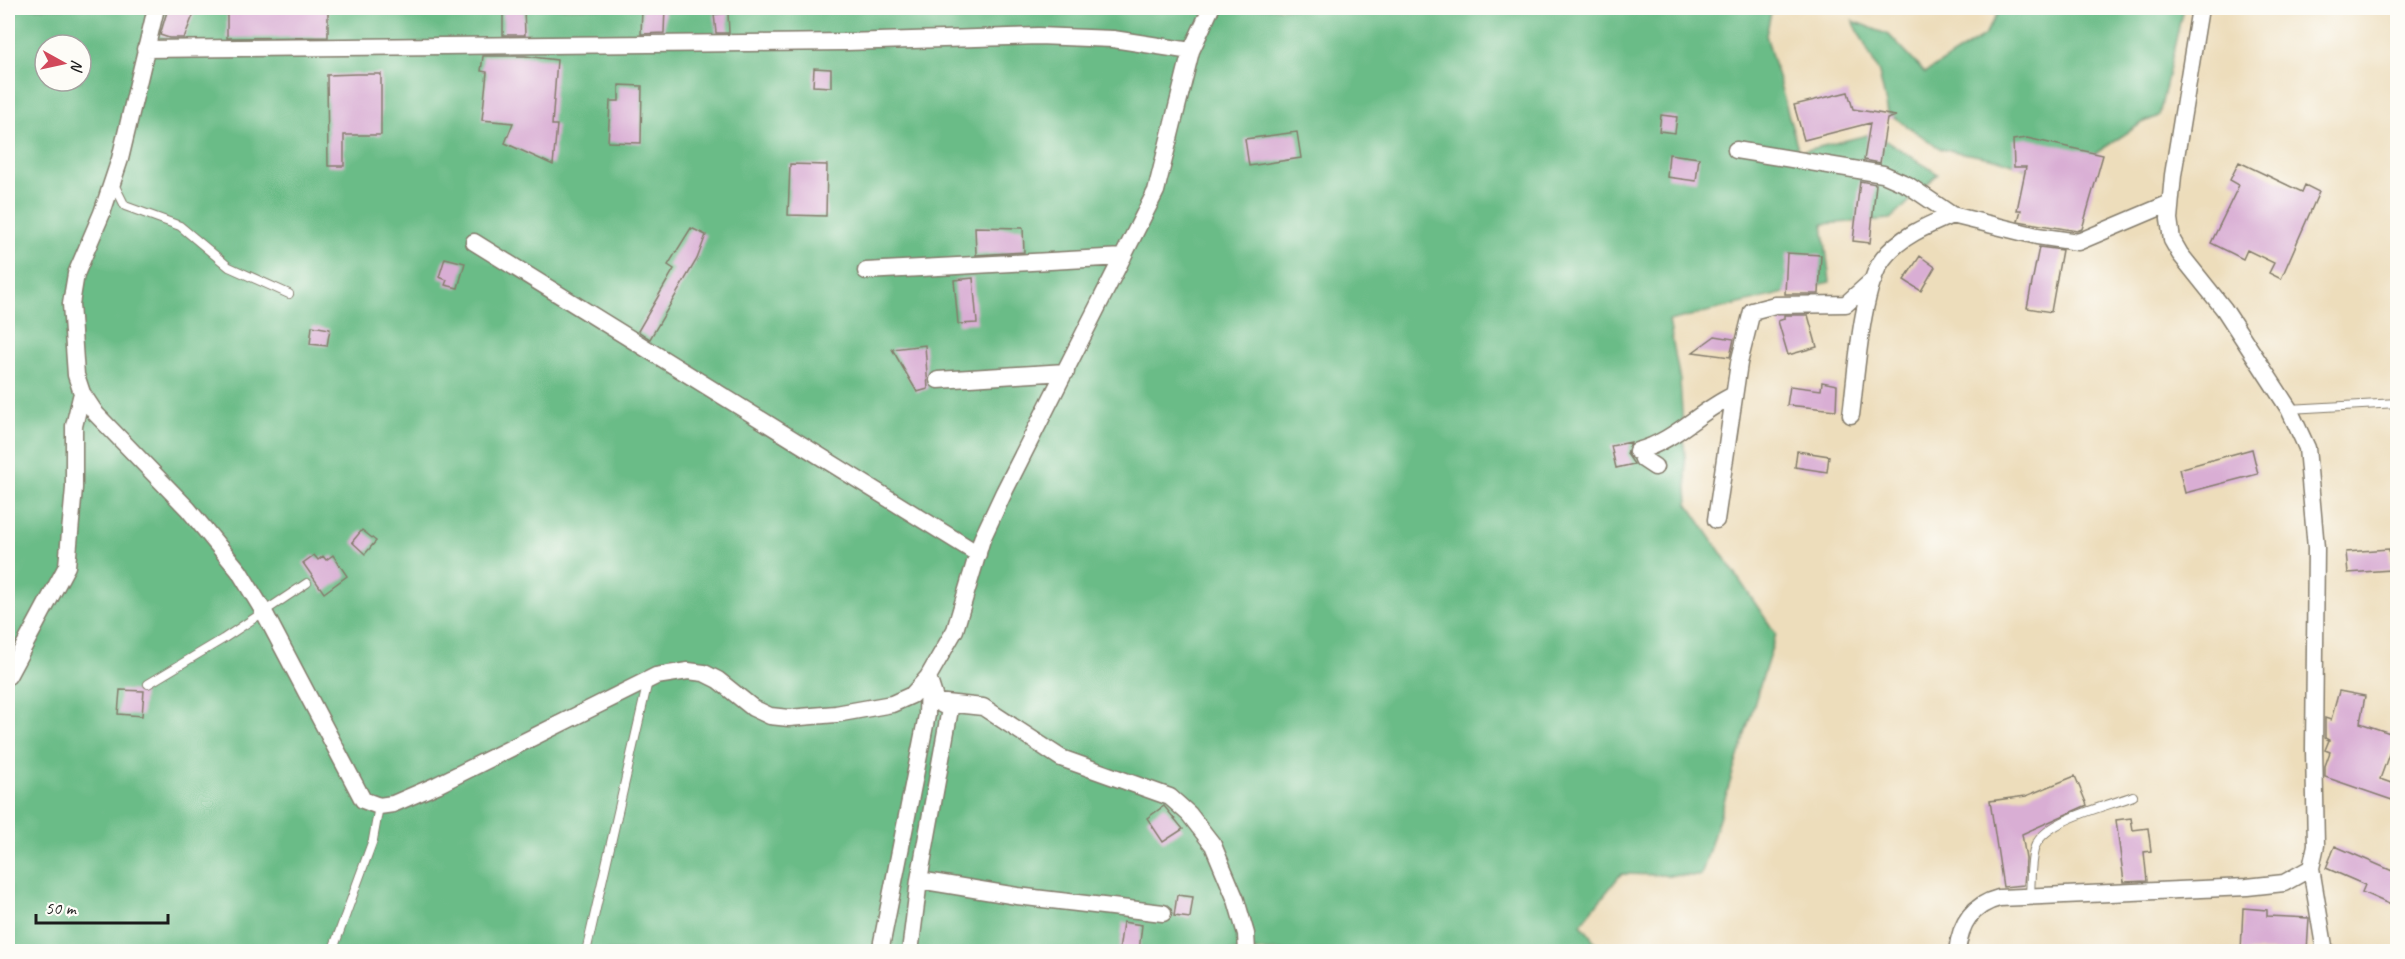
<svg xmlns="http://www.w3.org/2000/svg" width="2405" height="959" viewBox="0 0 2405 959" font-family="Caveat,sans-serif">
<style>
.forest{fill:#6bbc87;stroke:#446c52;stroke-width:1.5;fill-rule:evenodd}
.building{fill:#d9aed4}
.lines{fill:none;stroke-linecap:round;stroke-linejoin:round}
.service-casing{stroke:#847c6c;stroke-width:10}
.minor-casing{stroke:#847c6c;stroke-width:19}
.service{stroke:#fff;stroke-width:8}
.minor{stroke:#fff;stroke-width:16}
</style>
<rect width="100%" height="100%" fill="#fdfcf7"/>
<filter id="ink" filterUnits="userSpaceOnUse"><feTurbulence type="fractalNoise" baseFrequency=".0167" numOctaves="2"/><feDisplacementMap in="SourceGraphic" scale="12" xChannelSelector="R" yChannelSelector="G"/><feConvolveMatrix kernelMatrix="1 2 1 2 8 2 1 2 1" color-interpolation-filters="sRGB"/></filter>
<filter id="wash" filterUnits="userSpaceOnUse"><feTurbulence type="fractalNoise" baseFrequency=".008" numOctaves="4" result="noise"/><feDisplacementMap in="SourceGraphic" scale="24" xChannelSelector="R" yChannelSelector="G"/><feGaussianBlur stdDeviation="1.35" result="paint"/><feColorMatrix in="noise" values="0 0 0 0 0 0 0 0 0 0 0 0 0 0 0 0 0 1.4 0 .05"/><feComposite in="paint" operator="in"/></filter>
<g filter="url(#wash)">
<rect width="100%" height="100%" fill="#edddbb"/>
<!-- forest -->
<path class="forest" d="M8,8H1772L1766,35L1799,152L1875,133L1938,174L1891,219L1823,224L1830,282L1669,321L1680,381L1688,504L1776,634L1701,876L1621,874L1581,924L1602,951H8ZM45,45H81V81H45Z
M2001,8H2183L2159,116L2142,123L2084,161L2040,173L2001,160L1941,149L1888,113L1879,73L1853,21L1889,35L1925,73L1984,36Z"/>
<g id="blocks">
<!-- building -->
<path class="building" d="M168,8H196L184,38H169L160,35Z
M227,8H328V37L227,38Z
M503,8H524L525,35H503Z
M642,8H665L664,33L641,34Z
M728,13L729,33H716L714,14Z
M483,56H525L557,60L552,125H557L553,165L505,143L513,123L482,120L487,72L481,71Z
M814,68L831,69V87L813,86Z
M356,74H381V135H344V166H328L327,75Z
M619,85L642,86L641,143L608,142L610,101H619Z
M1848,92L1853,109L1896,116L1887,119L1880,163L1864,160L1870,123L1804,140L1794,105Z
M1661,115L1677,117L1675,133L1659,131Z
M1297,132L1301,158L1249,166L1245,139Z
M2027,138L2103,155L2082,229L2077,231L2018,221L2021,210H2017L2026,167H2014L2013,140Z
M1669,154L1699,158L1696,181L1667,177Z
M2239,162L2302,192L2305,185L2319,192L2281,279L2269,273L2274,263L2247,250L2243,259L2211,243L2239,185L2230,180Z
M790,164L827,165L826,216L788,215Z
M1860,181L1876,184L1870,243L1853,241Z
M975,227L1023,228L1024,252L976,255Z
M691,228L706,235L697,259L650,339L638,331L674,269L668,265Z
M2039,247L2062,250L2051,312L2027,308Z
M1787,253L1821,255L1819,294H1785Z
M1920,256L1935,267L1921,291L1904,280Z
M445,258L465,263L458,288L445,285L447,280L439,277Z
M973,278L977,323L958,324L954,280Z
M1784,315H1808L1817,347L1788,355L1778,321L1784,319Z
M312,326L330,329L327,346L310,344Z
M1715,336L1734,339L1730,357L1693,352Z
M925,345L928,389L917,392L892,349Z
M1822,382L1837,385L1836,410L1787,405L1790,386L1821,390Z
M1631,442L1627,454L1634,464L1616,468L1611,446Z
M2252,449L2258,474L2185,493L2179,469Z
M1797,451L1829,456L1827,472L1795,467Z
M362,530L376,541L365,554L352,542Z
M2389,549L2391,570L2348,573L2346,552Z
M314,555L318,560L323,556L326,560L333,555L347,576L324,593L303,563Z
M120,690L144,691L142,716L118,714Z
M2339,691L2365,696L2360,723L2396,735L2380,779L2397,785L2392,800L2325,777V766L2330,752L2325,750L2329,740L2325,738V718L2331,720Z
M2075,776L2087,805L2022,834L2026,859L2024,885L2003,887L1990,801L2026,796Z
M1164,806L1183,829L1163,842L1147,818Z
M2131,818L2133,830L2148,828L2151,851L2144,852L2147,881L2124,882L2116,820Z
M2335,846L2397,873V891L2391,905L2362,892L2365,885L2326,868Z
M1177,895L1193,897L1190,918L1174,916Z
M2243,908L2267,910V916L2309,918L2307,951H2241Z
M1123,922L1142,925L1139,951H1119Z"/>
</g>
</g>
<g filter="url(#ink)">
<use href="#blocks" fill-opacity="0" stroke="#847c6c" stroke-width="1.5"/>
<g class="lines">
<!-- service casing -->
<g class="service-casing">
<path id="service" d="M114,184L125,206L180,226L229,267L289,294
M2289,409L2398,403
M148,684L223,639L307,583
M2030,897C2031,882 2030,865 2034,850C2041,820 2106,807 2133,796
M332,952L373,840L379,806
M586,952L648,681"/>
</g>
<!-- minor casing -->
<g class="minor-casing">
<path id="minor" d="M156,8L120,159L102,213L76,274L71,304L76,375L82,393L96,414L188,509L239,571L264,612L363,800L379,806L393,804L437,785L656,676L688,671L704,673L718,680L753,708L770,716L789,718L836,714L892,704L912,695L928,677L955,630L982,539L1004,492L1156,191L1191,51L1211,8
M145,49L846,42L1038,36L1113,39L1191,51
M1736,150L1883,174L1908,185L1952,215L2037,236L2078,242L2170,203
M474,242L978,554
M866,271L1123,257
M938,380L1066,372
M1851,415C1856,378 1861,288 1883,259C1899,237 1928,225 1952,215
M1640,450L1643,459L1655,467
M1637,451C1674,442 1700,410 1734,395
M1716,520L1739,363L1752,311L1775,305L1846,304L1874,279
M8,676L67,566L74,488V426L82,393
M2311,868L2325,952
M919,880L1017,896L1163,913
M880,952L927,715L928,677L936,702L983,707L1061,758L1170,797L1189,814L1213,845L1236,900L1246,934L1247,952
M910,952L919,880L950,709L937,702
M1957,952C1960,924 1972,905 1999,898L2247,887L2284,883L2311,868L2316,845L2314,749L2316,548L2307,448L2289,409L2224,309L2180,254L2172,240L2169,219L2173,175L2200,8"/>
</g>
<!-- service -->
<use href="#service" class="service"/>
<!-- minor -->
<use href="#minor" class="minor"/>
</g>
</g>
<!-- margin -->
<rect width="2405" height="959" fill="none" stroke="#fdfcf7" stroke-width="30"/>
<!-- north arrow -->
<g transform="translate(63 63) rotate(98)"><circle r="28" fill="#fdfcf7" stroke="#a3a29f" stroke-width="1.5"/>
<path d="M0-4.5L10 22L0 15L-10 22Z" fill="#d1495b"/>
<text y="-9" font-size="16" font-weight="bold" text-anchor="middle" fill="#1c1c1c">N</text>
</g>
<!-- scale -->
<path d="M36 914v9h132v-9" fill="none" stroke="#1c1c1c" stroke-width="3"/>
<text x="45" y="914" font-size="18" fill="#1c1c1c" stroke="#fdfcf7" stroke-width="4.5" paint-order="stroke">50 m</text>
</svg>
